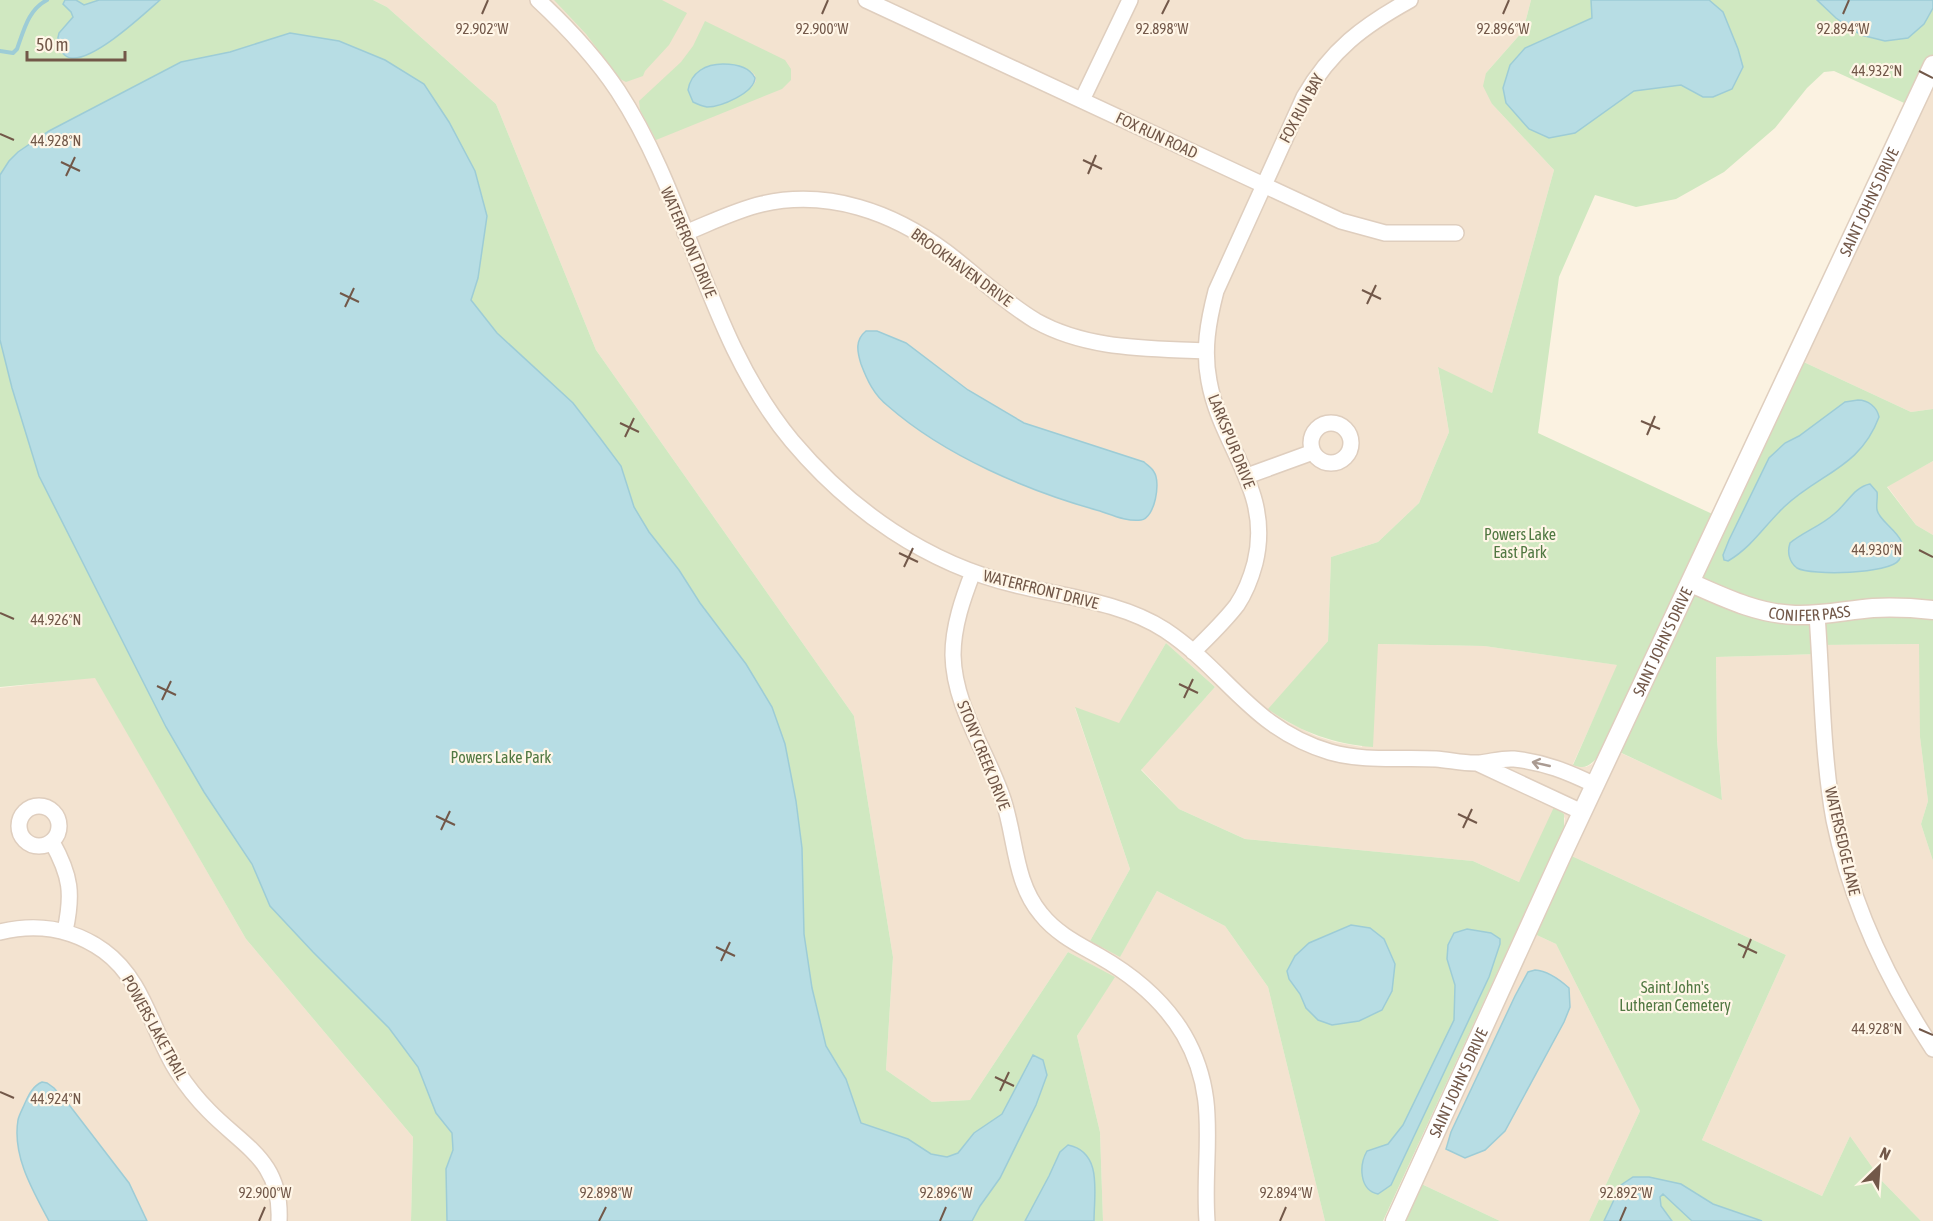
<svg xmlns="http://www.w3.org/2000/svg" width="1933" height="1221" viewBox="0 0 1933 1221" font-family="'Asap Condensed',sans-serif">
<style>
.residential{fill:#f3e3d0}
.green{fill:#d0e8c1;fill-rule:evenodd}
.water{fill:#b7dde4;stroke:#9dccd6;stroke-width:1.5}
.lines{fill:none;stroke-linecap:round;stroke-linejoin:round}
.stream{stroke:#9dccd6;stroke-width:4}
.minor-casing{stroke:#dfcebe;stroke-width:18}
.tertiary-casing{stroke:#dfcebe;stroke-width:21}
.minor{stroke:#fff;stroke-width:15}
.tertiary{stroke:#fff;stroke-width:18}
.oneway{stroke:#aa9b92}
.ticks{fill:none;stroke:#725849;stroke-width:2}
.labels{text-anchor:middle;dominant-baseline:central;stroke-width:4.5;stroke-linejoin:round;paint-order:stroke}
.street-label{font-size:16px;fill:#725849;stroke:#fff6e7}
.park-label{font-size:16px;fill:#517842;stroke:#fff6e7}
.ticks-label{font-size:15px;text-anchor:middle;fill:#725849;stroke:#fff6e7;stroke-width:4.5;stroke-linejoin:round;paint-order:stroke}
</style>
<rect width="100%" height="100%" fill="#fbf2e1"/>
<!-- residential -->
<path class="residential" d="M373,0H1531L1523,31L1486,73L1492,104L1554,170L1492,393L1438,368L1449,432L1419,503L1378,542L1331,557L1328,641L1269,709L1286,721L1316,736L1335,742L1362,747L1377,644L1484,646L1618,665L1573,764L1586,767L1592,764L1595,759L1564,829L1565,817L1519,882L1473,861L1245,839L1179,809L1141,769L1215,687L1166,643L1119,724L1075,708L1130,869L1090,941L1120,956L1157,891L1225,926L1268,987L1325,1221H1103L1100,1132L1077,1036L1114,977L1068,952L970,1100L932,1102L886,1070L893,957L854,716L596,350L496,104L387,7Z
M1933,65V409L1911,412L1795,358Z
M1933,461V535L1916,525L1887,486Z
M1920,644V737L1928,801L1921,824L1933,861V1221H1921L1882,1181L1850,1136L1822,1196L1702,1140L1786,955L1563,852L1612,749L1722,799L1717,740L1716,657L1819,654V645Z
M95,677L246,939L413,1137L411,1221H0V688Z
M1528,931L1556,944L1640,1111L1589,1221H1500L1413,1180Z"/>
<!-- green -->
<path class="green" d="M0,0H373L387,7L496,104L596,350L854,716L893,957L886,1070L932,1102L970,1100L1068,952L1115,977L1077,1036L1100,1132L1103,1221H411L413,1137L246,939L95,678L0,687Z
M554,0H662L687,13L669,45L645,71L643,76L626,82L620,79L586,34Z
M1531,0H1933V65L1913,107L1834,71L1824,72L1807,88L1775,128L1724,172L1676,199L1636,207L1595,195L1559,277L1538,433L1721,518L1795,358L1911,412L1933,409V461L1887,487L1916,525L1933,535V861L1921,824L1928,801L1920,737L1919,644L1820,645L1819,654L1716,657L1717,740L1722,800L1613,749C1607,752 1599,755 1595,760C1587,767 1584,769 1573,765L1617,665L1484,646L1378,644L1373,747C1334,744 1300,732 1268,709L1328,641L1331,557L1378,542L1419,503L1449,432L1438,367L1492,393L1554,170L1492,104L1483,86L1486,73L1523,31Z
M705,21L785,60L791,69V80L782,89L656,140L640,110L639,101L681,62L693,46ZM717,64C731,64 745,64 755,75L756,81L752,87L706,107L693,102L707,66Z
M1166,643L1215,687L1141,770L1179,809L1245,839L1473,861L1519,882L1554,807L1564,814V827L1383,1221H1325L1268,987L1225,926L1157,891L1120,957L1090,941L1130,869L1075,707L1119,723Z
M1563,852L1786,955L1702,1140L1822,1196L1850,1136L1882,1181L1921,1221H1589L1640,1111L1556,944L1528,931Z
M1413,1180L1500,1221H1395Z"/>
<!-- water -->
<path class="water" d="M65,0H76L84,5L99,0H160C143,15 95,60 72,58C64,58 59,49 57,42L59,33L73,17L71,12L63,4Z
M1591,0H1709L1723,12L1738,49L1743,67L1732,89L1713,97H1703L1681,85L1634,91L1575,133L1549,138L1529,129L1506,103L1503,88L1510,65L1525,48L1592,18Z
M1817,0H1933V8L1924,24L1908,38L1885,41L1861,35L1836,18Z
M290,33L339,41L385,60L424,84L449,122L475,171L487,216L478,278L471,300L497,333L573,403L600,438L621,466L634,507L649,532L679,570L700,603L746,664L772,707L785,744L796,801L802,848L804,934L812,988L826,1046L846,1079L861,1123L908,1139L931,1154L947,1157L958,1153L974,1133L1002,1114L1033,1055L1043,1060L1047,1075L1036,1105L1000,1178L980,1206L972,1221H447L446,1169L453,1150L452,1133L436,1113L418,1067L389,1028L313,952L270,906L252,864L204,792L166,727L39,476L12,388L0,340V175L9,161L18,152L49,131L181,62L230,52Z
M723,64C735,64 749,66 755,78C754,93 721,107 707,107C701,106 697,104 693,102L688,90C691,72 706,64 723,64Z
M866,331H877L906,343L968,390L1024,423L1144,462C1147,465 1152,468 1154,472C1161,482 1155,518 1141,520C1128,522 1112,515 1100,511C1028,491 945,456 888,406C874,395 867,380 861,364C857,351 855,340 866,331Z
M1858,400C1868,400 1877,407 1879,417C1860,468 1820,473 1784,507C1765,525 1752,547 1728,561L1724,560L1723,555L1729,540L1769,458L1785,443L1799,436L1845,402Z
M1870,484L1877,492C1878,497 1876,504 1877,510C1880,525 1914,537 1899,560C1890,574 1811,576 1797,568C1789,562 1787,552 1790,543C1803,532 1821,526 1834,514C1847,504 1854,487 1870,484Z
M1351,925L1370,928L1384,939L1395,964L1392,991L1382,1010L1359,1021L1332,1025L1318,1020L1306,1008L1300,994L1289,979L1287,971L1295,956L1309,943Z
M1467,929L1491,933L1500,939V944L1489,977L1391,1185L1378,1194C1359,1190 1359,1165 1367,1151L1388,1144L1403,1125L1454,1020L1455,985L1447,959L1448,945L1454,933Z
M1535,970C1548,971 1559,979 1569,988L1570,1007L1564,1022L1505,1131L1485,1150L1465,1158L1446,1149L1451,1132L1515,996L1528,972Z
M42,1082L47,1083L54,1088L70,1106L129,1183L147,1221H49C33,1191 12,1156 18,1120C19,1115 23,1108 25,1103C29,1094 33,1086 42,1082Z
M1068,1145C1103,1152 1094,1193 1094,1221H1025L1049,1176L1060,1152Z
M1633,1177H1649L1681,1184L1713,1204L1762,1221H1692L1663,1194L1660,1197L1661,1206L1672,1221H1604L1621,1185Z"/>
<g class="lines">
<!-- stream -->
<path class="stream" d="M0,51L13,53L17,49C24,30 28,10 47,0"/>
<!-- minor casing -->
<g class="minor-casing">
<path id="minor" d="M538,0C567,27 596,58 618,91C690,201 707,339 792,441C850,510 927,564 1016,585C1065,597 1122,602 1165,630C1227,671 1252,729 1330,752C1365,762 1401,757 1436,759C1450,760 1465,764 1479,763C1491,762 1502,758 1514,759C1544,762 1568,772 1595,785
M866,0L1341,221L1385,233H1456
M1082,100L1130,0
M685,233C710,223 736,210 762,204C828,189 893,212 946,252C975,274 1004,302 1036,321C1088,350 1148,348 1205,351
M1311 443a20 20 0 1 1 40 0a20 20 0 1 1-40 0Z
M1247,476L1313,452
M973,572C963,598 953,626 953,655C954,707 987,751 1003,799C1016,838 1014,882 1041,914C1057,934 1078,944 1099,956C1134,976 1164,1001 1184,1035C1221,1099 1202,1153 1207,1221
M1817,615C1822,681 1822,754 1834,820C1851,903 1886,978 1933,1049
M1193,652C1208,637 1224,622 1237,605C1245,593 1251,578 1255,563C1273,490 1221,448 1209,381C1203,350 1208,322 1216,291L1304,97C1331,50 1363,26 1410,0
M1477,763L1582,812
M19 826a20 20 0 1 1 40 0a20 20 0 1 1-40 0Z
M52,842C71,876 73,894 65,931
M0,932C37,923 73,929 104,951C144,980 152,1032 177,1071C186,1085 197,1099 209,1111C244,1147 282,1161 279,1221"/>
</g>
<!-- tertiary casing -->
<g class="tertiary-casing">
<g id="tertiary">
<path id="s1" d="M1691,583C1725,598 1758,614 1795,615C1822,616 1847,610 1873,608C1893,607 1914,608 1933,610"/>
<path id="s2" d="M1395,1221L1562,855L1933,65"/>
</g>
</g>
<!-- minor -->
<use href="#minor" class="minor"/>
<!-- tertiary -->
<use href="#tertiary" class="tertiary"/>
</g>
<!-- one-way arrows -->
<defs><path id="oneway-shaft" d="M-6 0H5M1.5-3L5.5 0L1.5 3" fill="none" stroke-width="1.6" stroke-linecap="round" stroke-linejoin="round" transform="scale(1.5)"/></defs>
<use class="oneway" href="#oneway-shaft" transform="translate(1541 764) rotate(-167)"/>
<!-- ticks -->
<path class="ticks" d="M482,14L488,0M822,14L828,0M1162,14L1169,0M1503,14L1509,0M1843,14L1849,0M1919,71L1933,78M0,134L14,140M1083,160L1102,169M61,162L80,171M1088,174L1096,155M66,176L75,157M1362,290L1381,299M340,293L359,302M1367,304L1376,285M345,307L354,288M1641,421L1660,429M620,423L639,432M1647,435L1655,416M625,437L634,418M1919,550L1933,557M899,553L918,562M904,567L913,548M0,613L14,619M1179,684L1198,693M157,686L176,695M1184,698L1193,679M162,700L171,681M1458,814L1477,823M436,816L455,825M1463,828L1472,809M441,830L450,811M1738,944L1757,953M716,947L735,956M1743,958L1751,939M721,961L730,942M1919,1029L1933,1035M995,1077L1014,1086M1000,1091L1009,1072M0,1092L14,1098M259,1221L265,1207M599,1221L606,1207M940,1221L946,1207M1280,1221L1286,1207M1620,1221L1626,1207"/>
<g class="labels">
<!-- street labels -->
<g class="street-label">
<text transform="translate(1301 108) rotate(-62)">FOX RUN BAY</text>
<text transform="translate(1157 135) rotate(25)">FOX RUN ROAD</text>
<text stroke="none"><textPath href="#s2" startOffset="1124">SAINT JOHN'S DRIVE</textPath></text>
<text transform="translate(689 242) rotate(67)">WATERFRONT DRIVE</text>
<text transform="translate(962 267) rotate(36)">BROOKHAVEN DRIVE</text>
<text transform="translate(1232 441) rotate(68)">LARKSPUR DRIVE</text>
<text transform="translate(1041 589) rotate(14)">WATERFRONT DRIVE</text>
<text stroke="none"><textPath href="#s1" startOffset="124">CONIFER PASS</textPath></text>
<text stroke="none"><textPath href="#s2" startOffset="638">SAINT JOHN'S DRIVE</textPath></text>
<text transform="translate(984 755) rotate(68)">STONY CREEK DRIVE</text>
<text transform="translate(1843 841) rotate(77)">WATERSEDGE LANE</text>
<text transform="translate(155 1027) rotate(61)">POWERS LAKE TRAIL</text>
<text stroke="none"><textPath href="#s2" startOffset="152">SAINT JOHN'S DRIVE</textPath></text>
</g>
<!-- park labels -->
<g class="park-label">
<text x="1520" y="534">Powers Lake<tspan x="1520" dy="18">East Park</tspan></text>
<text x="501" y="757">Powers Lake Park</text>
<text x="1675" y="987">Saint John's<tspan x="1675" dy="18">Lutheran Cemetery</tspan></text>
</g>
</g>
<g class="ticks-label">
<text x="482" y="34">92.902°W</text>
<text x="822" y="34">92.900°W</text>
<text x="1162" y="34">92.898°W</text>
<text x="1503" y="34">92.896°W</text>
<text x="1843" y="34">92.894°W</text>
<text x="1877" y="76">44.932°N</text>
<text x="56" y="146">44.928°N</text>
<text x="1877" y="555">44.930°N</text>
<text x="56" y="625">44.926°N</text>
<text x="1877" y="1034">44.928°N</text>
<text x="56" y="1104">44.924°N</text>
<text x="265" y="1198">92.900°W</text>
<text x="606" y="1198">92.898°W</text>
<text x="946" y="1198">92.896°W</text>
<text x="1286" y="1198">92.894°W</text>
<text x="1626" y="1198">92.892°W</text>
</g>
<!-- north arrow -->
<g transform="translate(1879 1167) rotate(25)" stroke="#fff6e7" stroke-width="4.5" paint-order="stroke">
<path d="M0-4.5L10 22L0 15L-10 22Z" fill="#725849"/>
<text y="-9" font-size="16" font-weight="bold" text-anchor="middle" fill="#725849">N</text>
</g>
<!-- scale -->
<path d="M27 51v9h98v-9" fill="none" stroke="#725849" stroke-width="3"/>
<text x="36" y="51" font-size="18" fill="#725849" stroke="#fff6e7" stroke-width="4.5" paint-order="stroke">50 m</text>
</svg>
